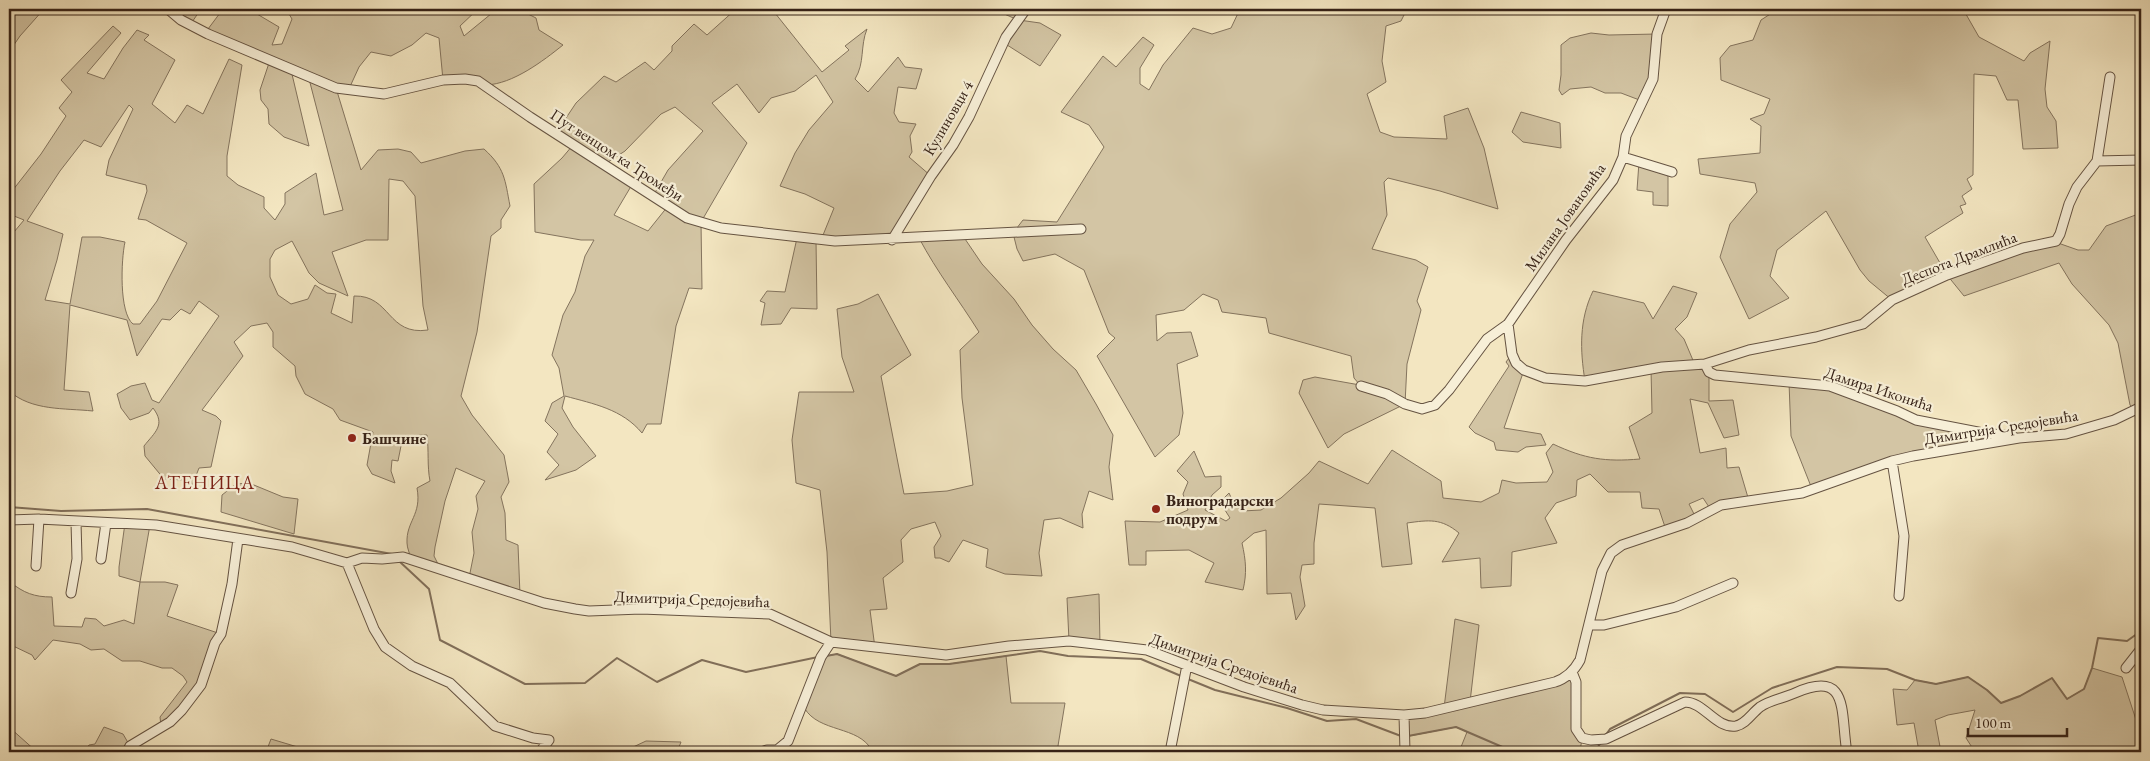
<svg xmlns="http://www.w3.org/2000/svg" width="2150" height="761" viewBox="0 0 2150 761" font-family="'EB Garamond',serif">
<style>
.green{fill:#d3c5a4;stroke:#84745e;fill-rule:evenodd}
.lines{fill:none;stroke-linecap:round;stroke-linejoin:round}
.stream{stroke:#816f5a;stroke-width:2}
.minor-casing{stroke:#655342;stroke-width:11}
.minor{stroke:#f7efd7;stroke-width:9}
.poi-dot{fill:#8f2418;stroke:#f7efd7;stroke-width:2}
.labels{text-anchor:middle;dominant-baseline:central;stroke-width:4.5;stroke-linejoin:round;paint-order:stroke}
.street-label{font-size:16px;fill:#362217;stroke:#f7efd7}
.poi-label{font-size:16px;font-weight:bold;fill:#362217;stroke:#f7efd7;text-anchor:start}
.quarter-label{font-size:19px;letter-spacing:1px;fill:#7a1f14;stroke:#f7efd7}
</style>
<rect width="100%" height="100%" fill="#f3e6c1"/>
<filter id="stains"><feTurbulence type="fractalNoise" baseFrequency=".004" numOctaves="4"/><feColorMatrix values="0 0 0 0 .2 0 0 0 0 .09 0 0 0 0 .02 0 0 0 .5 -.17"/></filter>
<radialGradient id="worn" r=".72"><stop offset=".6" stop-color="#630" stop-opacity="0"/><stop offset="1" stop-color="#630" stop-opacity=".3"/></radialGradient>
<!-- green -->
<path class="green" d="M9,9H44L20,36L9,52Z
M168,9H201L190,25Z
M223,9H262L257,14L279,27L272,45L282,44L292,19L286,9H478L460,26L464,36L497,9H518L536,18L539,30L563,45C543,61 513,84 486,85C472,85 457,82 443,80L439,38L426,33L412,45L391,56L371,52L359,67L348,91L336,88L361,170L378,150L398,149L411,152L421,163L465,151L484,149C505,168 505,180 510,206L501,220V228L491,236L477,332L461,396L472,415L504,455L509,482L501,497L505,513L506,540L518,545L520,595L469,578L474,553L472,532L478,509L476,496L485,481L456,468L445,501L435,547L434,556L440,568L411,559C410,554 407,548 407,543C406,521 422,515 417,488L430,481C427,466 429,451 427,435L403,436L398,461L392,460L391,471L395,483L372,474L367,465L373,432L340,420L333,409L305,394L296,376L295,366L273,347V332L267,323L251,326L234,342L243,356L202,410L216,416L221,421L211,467L199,468L192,486L184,480L164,479L145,456L144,446C155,432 166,425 153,408L149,413L130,420L121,408L117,394L131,386L145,383L152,400L159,403L219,316L199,301L190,314L181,309L170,320L162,319L137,356L127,320L70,305L64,390L89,392L93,411C64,408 32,411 9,391V238L24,220L9,214V195L41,154L66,116L59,108L72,92L61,80L113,26L121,33L87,73L104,79L123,48L137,30L149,35L144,40L175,60L152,104L175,123L187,105L203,114L229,59L242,65L227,156V176L238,185L264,197V208L275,220L285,204V193L316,173L324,215L343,210L308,75L291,70L309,146L284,137L269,124L268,109L261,100L260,90L270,60L205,33ZM129,105L133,109L109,160L106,175L146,185L147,191L138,219L146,220L187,243L157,301L140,324H133C119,313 121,260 125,242L100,237H82L70,304L45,300L57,260L63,234L27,221L60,171L84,140L101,147ZM389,179L403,181L415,196L423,306L428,330C387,336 391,295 354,296L352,323L331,313L336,294L327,293L315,285L308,299L291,304L278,295L270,277V259L275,250L292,241L309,273L319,283L348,296L332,252L366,240H388Z
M736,9H780L775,13L822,72L849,50L845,46L867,29C860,46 865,63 855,79L868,92L898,57L905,67L922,69L916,89L898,87L894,113L899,122L916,124L910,136L912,152L909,157L931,176L892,240H821L834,208L805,194L780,186L795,153L809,130L833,102L816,75L795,91L771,98L759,113L737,84L712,103L747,143L701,222L702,289L689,288L676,326L661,424H647L642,433C622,409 594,404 565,396L562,408L573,427L596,456L576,470L545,480L559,465L547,452L558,434L545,421L552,403L564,396L559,368L552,355L563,315L575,292L585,256L594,240H581L535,232L534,184L562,158L573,145L556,133L576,103L604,76L616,82L645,62L654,70L672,51V46L694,24L707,35ZM675,107L703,131L668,170L653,196L668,206L648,231L614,215L633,183L605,164L625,151L661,114Z
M993,9H1026L1019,20L1040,23L1061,35L1040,66L1004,43L1018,20Z
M1240,9H1407L1401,21L1386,26L1382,61L1386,82L1367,94L1380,132L1394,137L1447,139L1444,116L1468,108L1484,148L1498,209L1440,191L1388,178L1384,182L1387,215L1372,249L1416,260L1428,267L1417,301L1421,310L1407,364L1405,404L1344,434L1328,448L1299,393L1303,380L1315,377L1360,385L1354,378L1351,356L1269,333L1266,318L1222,312L1218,300L1203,294L1184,310L1156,315L1157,341L1167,333L1191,332L1198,356L1177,364L1183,413L1179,435L1155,457L1097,356L1115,338L1109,333L1084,270L1055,254L1023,261L1017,249L1013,233L1023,220L1057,222L1104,147L1089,125L1061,112L1103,56L1116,67L1143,37L1154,45L1140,68V84L1149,90L1163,65L1193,28L1212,34L1231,28Z
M1778,9H1963L1979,37L2024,61L2030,53L2050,41L2045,89L2047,107L2056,121L2058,148L2023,149L2018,100H2007L1996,76L1974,74L1973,175L1967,179L1972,189L1962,196L1966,204L1960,206L1963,213L1925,237L1947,275L2023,248L2058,243L2078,250H2089L2106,226L2141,213V407L2134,410L2130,405L2118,343L2109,325L2072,284L2059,263L1964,296L1947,275L1892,300L1869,281L1860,270L1826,211L1777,250L1770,276L1789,298L1749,319L1720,257L1730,224L1757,192L1755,183L1700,174L1698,159L1760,153L1761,126L1750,119L1764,114L1770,99L1721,80L1720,58L1730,46L1753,40L1761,20Z
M1591,33L1609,35L1657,34L1656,57L1642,101L1621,93H1605L1591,87L1570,89L1562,95L1559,90L1561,75V45L1570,38Z
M1521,112L1560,123L1561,148L1523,142L1512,132Z
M1639,162L1668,171V206L1653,205V192L1637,190Z
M963,236L982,264L1014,299L1032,325L1053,349L1076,370L1096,404L1113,435L1109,467L1113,500L1089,491L1082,514L1083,528L1060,518L1044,520L1039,553L1042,576L1005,574L986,567L988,549L963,540L949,562L940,558H935L934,547L941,536L935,522L911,529L901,540L903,562L883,578L887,609L870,610L875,648L831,642L827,552L820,490L796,483L792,440L799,392H854L842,357L837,309L858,304L878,294L911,355L881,376L904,494L947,491L973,485L962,398L960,350L979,332C959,300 937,272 919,238Z
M797,238L816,240L817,309L791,308L781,324L761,325L765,303L760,301L767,291L785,292Z
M1673,286L1697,293L1687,317L1675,329L1684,339L1695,365L1705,364L1709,372V401L1733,400L1739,435L1724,438L1708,403L1690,399L1700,453L1726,448L1727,468L1739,467L1749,501L1711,510L1703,498L1689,504L1696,518L1666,530L1659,509L1642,508L1640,492H1608L1590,474L1577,480L1576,496L1556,503L1545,518L1557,543L1512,552L1511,586L1481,588L1480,558L1442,562L1459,533C1441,518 1429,520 1407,523L1412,564L1382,567L1375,508L1319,504L1314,543V564L1302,565L1300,577L1305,606L1296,620L1291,593L1267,594L1266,530L1254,533L1242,543C1246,561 1247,573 1243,590L1205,582L1214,563L1189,550L1146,551V565H1129L1125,521L1160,522L1188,510L1183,494L1188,482L1177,471L1194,451L1205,477L1221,476V487L1212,495L1205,510L1226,521L1230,518L1223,507L1224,498L1229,493L1234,504L1242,511L1261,510L1281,498L1309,473L1319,461L1368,484L1392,450L1441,481L1443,498L1481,502L1499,493L1502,480L1516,483L1547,482L1553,472L1546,453L1553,444C1585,459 1605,462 1640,459L1629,427L1652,413L1651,369L1585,381C1580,350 1579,320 1593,291L1644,303L1653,319Z
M1512,354L1524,370L1504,428L1541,434L1546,445L1526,447L1518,452L1496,450L1494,442L1475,433L1469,427L1509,366L1506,362Z
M1789,382L1816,383L1916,420L2012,435L1892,461L1812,489L1791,436Z
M249,483L283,497L298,499L294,534L221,512L222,495L236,484Z
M125,523L150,525L140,582H165L178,585L167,616L221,634L201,685L161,726L160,717L187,682L183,676L172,668H162L140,661H122L104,649L91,650L80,644L53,640L35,660L32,655L9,644V567H13L10,582C24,593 34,597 52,597L54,626L82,627L85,618L96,619L104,626L124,620L134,624L140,582L119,576V567Z
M1099,594L1100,645L1069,641L1067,598Z
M1455,619L1479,625L1470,702L1555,682L1572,672L1576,729L1582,738L1580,752H1459L1467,732L1456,727L1404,737V715L1444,708Z
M837,654L896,676L920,664H949L1006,656L1011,703H1065L1057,752H866L869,746C853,725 813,732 802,703L821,657Z
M2092,668L2122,677L2141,735V752H1975L1966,738L1975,710L1948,715L1935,720L1941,752H1919L1914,723L1897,725L1893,689L1907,690L1915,680L1936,684L1968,677L1987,690L2001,703L2020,696L2052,678L2067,699L2084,689Z
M9,727L37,752H9Z
M104,727L123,734L130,746L115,752H84L89,745L95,744Z
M271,739L311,751L310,752H266Z
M646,741L681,742L677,752H632L631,748Z"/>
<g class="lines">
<!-- stream -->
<path class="stream" d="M9,507L61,511L147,509L392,554
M399,561L429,589L440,640L525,684L585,683L617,658L657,682L702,660L746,672L818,657
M826,656L837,654L896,676L920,664H949L1040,651L1068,656L1141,659L1181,676
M1188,679L1215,690L1287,708L1327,721L1356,719L1401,736
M1408,736L1456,727L1514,752
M1605,736L1610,729L1680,693L1705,694L1733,712L1772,688L1837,667L1887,669L1915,680L1936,684L1968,677L1987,690L2001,703L2020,696L2052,678L2067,699L2084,689L2092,668L2098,638L2127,641L2141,631
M1594,752L1600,744"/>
<!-- minor casing -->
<g class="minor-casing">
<path id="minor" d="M168,9L181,20L208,34L336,88L384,94L443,80L465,79L478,81L530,117L687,218L721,228L835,241L1081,229
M1623,157L1672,172
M2097,161L2141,160
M892,240L931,176L953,145L969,117L1006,37L1026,9
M1508,324L1512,354L1516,363L1524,370L1545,378L1585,381L1662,367L1705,364L1749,350L1816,337L1863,324L1892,300L1947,275L2023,248L2056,241L2060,234L2069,204L2077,187L2097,161L2110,77
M1705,364L1709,372L1715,375L1830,386L1897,411L1916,420L1983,433L2013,436
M1361,386L1387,394L1405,404L1422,409L1435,405L1449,390L1487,339L1508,324L1566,240L1613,180L1623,157L1626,136L1653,79L1657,34L1666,9
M1892,461L1904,536L1899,596
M9,520L39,519L156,525L292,547L347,563L362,558L382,559L403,557L544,603L575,609L589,611L641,609L770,614L831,642L946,655L1009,646L1069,641L1147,650L1244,687L1302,705L1323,710L1404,715L1425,713L1555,682C1567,678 1574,671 1580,660L1602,571L1611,553L1622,545L1687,523L1721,505L1802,493L1892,461L1913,456L2019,438L2066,434L2114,420L2141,407
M101,559L106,523
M347,563L374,629L385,647L412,666L450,683L495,726L533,738L549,740L540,752
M36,566L39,519
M71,593L77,559L76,522
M1589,625H1604L1676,607L1733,583
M2126,668L2141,649
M1572,672L1576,682V729L1582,738L1591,740L1606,739L1685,702C1704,702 1716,729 1736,726C1746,724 1752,713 1760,707C1770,700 1784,698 1795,693C1847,670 1841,707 1846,746
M1404,715L1405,752
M127,752L130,746L170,722L182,710L201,685L215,643L221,634L232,584L238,539
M761,752L767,750H777L788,741L821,657L831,642
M1170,752L1187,665"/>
</g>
<!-- minor -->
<use href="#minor" class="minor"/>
</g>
<!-- markers -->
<g class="poi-dot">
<circle cx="352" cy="438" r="5"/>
<circle cx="1156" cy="509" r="5"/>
</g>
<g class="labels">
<!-- street labels -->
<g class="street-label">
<text transform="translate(948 118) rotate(-60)">Кулиновци 4</text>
<text transform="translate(617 155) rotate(33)">Пут венцом ка Тромеђи</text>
<text transform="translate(1565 217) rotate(-55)">Милана Јовановића</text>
<text transform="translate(1959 258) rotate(-21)">Деспота Драмлића</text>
<text transform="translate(1879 389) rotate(18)">Дамира Иконића</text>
<text transform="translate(2001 427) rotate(-9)">Димитрија Средојевића</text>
<text transform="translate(692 599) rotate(2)">Димитрија Средојевића</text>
<text transform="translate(1224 663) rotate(19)">Димитрија Средојевића</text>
</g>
<!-- poi labels -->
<g class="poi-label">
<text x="362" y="438">Башчине</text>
<text x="1166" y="500">Виноградарски<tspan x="1166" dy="18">подрум</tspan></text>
</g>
<!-- quarter labels -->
<g class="quarter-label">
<text x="205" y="482">АТЕНИЦА</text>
</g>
</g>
<!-- margin -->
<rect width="2150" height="761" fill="none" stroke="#f3e6c1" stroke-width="30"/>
<rect x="10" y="10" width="2130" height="741" fill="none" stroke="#362217" stroke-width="2.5"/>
<rect x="15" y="15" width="2120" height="731" fill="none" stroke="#362217"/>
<!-- scale -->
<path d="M1968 728v8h99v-8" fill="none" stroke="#362217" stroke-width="2.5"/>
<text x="1975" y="728" font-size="15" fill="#362217" stroke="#f7efd7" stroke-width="4" paint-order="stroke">100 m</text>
<rect width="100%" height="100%" filter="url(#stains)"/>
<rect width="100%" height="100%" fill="url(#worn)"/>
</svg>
